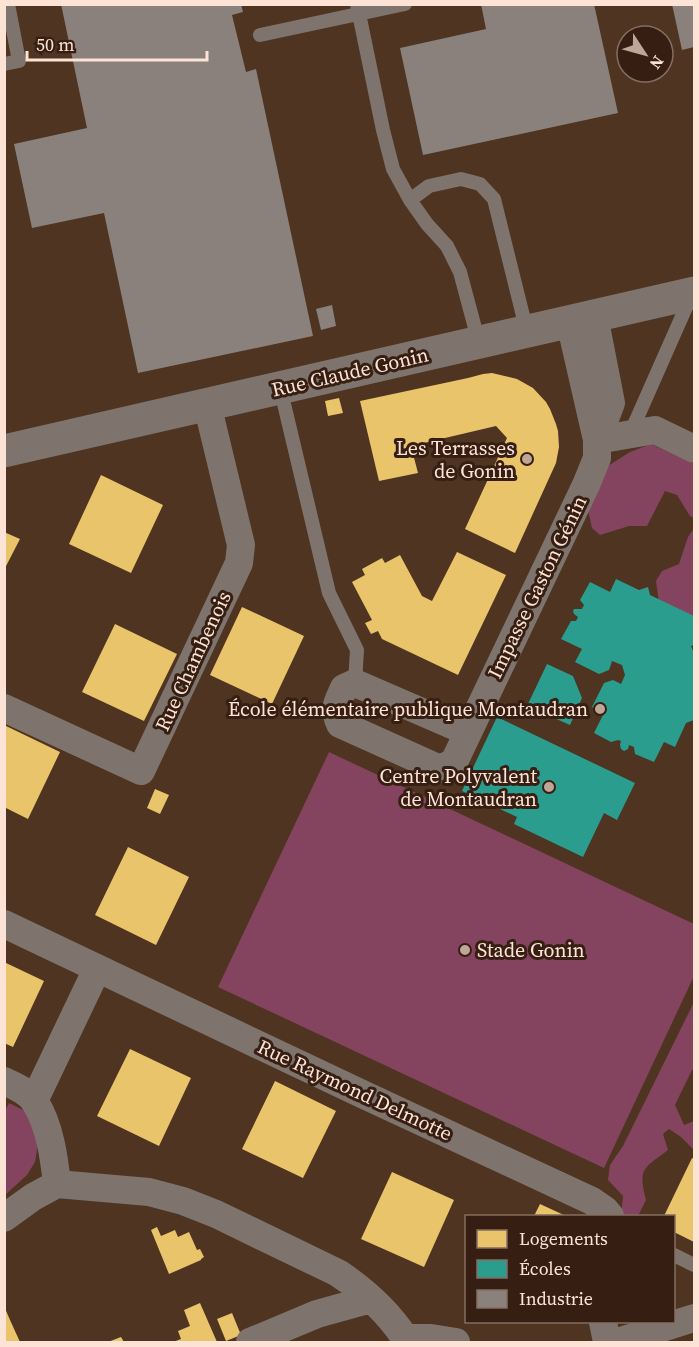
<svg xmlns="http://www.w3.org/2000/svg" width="699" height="1347" viewBox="0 0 699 1347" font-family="'Source Serif 4',serif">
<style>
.green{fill:#84445f}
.homes{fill:#e9c46a}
.schools{fill:#2a9d8f}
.industry{fill:#8a817c}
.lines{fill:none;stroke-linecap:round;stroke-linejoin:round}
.service{stroke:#7e746d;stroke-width:14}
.minor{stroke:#7e746d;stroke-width:28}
.tertiary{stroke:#7e746d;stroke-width:33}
.poi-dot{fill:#bfa696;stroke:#361f12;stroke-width:2}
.labels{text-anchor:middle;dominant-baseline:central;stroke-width:6;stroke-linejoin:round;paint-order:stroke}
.street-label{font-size:20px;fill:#fce3d5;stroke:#361f12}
.poi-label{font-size:20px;fill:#fce3d5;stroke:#361f12;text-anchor:end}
</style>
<rect width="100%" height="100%" fill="#4e3421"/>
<!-- green -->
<path class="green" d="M651,444L694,464V518L690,516L677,495L665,491L647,526H629L600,535L592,528L588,510L600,471L630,452Z
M694,528V621L670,620L660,609L656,581L662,571L679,564L688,537Z
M329,752L694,924V976L604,1168L218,987Z
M694,1002V1069L692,1070L675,1105L684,1125L694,1121V1150L681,1137L669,1129L663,1134L668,1150C643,1169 638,1168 646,1200L638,1216H621L623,1196L608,1180L610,1165L623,1146Z
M9,1103L27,1112L38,1144L35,1162L27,1175L5,1195L4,1113Z"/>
<!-- homes -->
<path class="homes" d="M492,373L517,379L533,388L546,402L550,409L556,424L558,431L559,447L556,463L515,553L465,529L507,438L496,426L411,446L418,473L379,481L360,401L468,378L483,374Z
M339,398L343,413L328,416L325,401Z
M101,475L163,505L131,573L69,544Z
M4,532L20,539L4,570Z
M457,552L506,575L458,675L382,639L378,631L371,634L365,623L372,620L352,582L365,575L362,569L382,558L385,563L400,555L422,596L432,601Z
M242,607L304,636L272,704L210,675Z
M115,624L177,654L144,721L82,692Z
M4,725L60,752L28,819L4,807Z
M155,789L169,795L160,814L147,808Z
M128,847L189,877L156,945L95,915Z
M4,962L44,981L13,1047L4,1043Z
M130,1049L191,1078L159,1146L97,1116Z
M275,1081L336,1111L303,1178L242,1149Z
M692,1158L694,1159V1242L674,1232V1216H664Z
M392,1172L454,1200L424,1267L361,1239Z
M540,1204L566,1216H534Z
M157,1227L161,1236L175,1230L178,1237L189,1232L197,1250L200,1249L204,1257L201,1259V1260L169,1274L151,1230Z
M200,1303L217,1342H173L181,1339L178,1331L190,1326L184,1310Z
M4,1306L10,1320L20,1342H4Z
M232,1313L241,1335L226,1341L217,1319Z
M121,1337L124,1342H108Z"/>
<!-- schools -->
<path class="schools" d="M616,579L639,590L648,587L650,595L694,616V645L691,646L694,653V720L686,723L675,747L664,742L654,762L635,754L634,747L629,745L628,749L624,751L621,749L620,745L621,741L618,740L611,742L594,733L604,713L592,707L604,683L613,680L621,684L625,675L622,665L612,661L609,670L599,674L575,662L582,649L561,639L571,621H576L578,617L574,614L573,611L574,609H582L584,605L580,600L590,582L610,592Z
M547,664L573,676L582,698L570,725L527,706Z
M497,717L635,783L617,820L604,813L583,857L514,824L517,817L462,791Z"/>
<!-- industry -->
<path class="industry" d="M61,4H241L243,12L232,15L246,72L256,69L313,336L138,373L104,213L32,228L14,144L87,128Z
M481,4H594L618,113L423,155L400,48L486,29Z
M672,4H694V47L682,50Z
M332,305L336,326L321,330L316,309Z"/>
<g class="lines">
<!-- service -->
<path class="service" d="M357,4L383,130L393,169L410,200L427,224L447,246L460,272L479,343
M260,35L405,4
M4,64L19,61L8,4
M410,200L429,186L461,179L480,184L494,199L527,332
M280,387L329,593L357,650L355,683
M630,434L691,296
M674,1255L694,1265"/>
<!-- minor -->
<path class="minor" d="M594,316L611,403L597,440
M597,440L655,430L694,449
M4,708L141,771L239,563L241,545L207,404
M468,732L355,683L344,688C337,703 333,708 340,724L440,769L454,762L586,485L597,458V440L570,322
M4,924L360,1093L592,1201L605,1210L610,1216
M4,1081C15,1086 29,1092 35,1102C50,1126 54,1157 57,1184
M34,1101L97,969
M4,1218L33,1197L57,1184L149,1192L183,1201L216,1214L338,1273C365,1291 388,1312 405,1338
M603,1322L607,1342
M405,1338H431L456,1342
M250,1342L317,1314L371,1299
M617,1342L694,1318"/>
<!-- tertiary -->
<path class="tertiary" d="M4,451L694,293"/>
</g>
<!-- markers -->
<g class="poi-dot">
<circle cx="527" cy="459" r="6"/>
<circle cx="600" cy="709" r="6"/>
<circle cx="549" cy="787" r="6"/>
<circle cx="465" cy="950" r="6"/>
</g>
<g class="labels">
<!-- street labels -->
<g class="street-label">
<text transform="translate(350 372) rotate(-13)">Rue Claude Gonin</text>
<text transform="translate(537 587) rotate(-64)">Impasse Gaston Génin</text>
<text transform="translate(193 661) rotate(-65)">Rue Chambenois</text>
<text transform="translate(355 1090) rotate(25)">Rue Raymond Delmotte</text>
</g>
<!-- poi labels -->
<g class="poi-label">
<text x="515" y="448">Les Terrasses<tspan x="515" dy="23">de Gonin</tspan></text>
<text x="588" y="709">École élémentaire publique Montaudran</text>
<text x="537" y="776">Centre Polyvalent<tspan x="537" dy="23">de Montaudran</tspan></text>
<text x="477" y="950" text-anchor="start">Stade Gonin</text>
</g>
</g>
<!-- border -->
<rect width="699" height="1347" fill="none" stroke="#fce3d5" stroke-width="12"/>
<!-- legend -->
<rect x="465" y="1215" width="210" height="108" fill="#361f12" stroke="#856d60" stroke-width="1.5"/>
<rect x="477" y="1230" width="30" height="18" fill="#e9c46a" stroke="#856d60" stroke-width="1.5"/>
<text x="519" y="1245" font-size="18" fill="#fce3d5">Logements</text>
<rect x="477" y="1260" width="30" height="18" fill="#2a9d8f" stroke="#856d60" stroke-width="1.5"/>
<text x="519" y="1275" font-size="18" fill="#fce3d5">Écoles</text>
<rect x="477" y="1290" width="30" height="18" fill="#8a817c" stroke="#856d60" stroke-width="1.5"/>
<text x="519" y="1305" font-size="18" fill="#fce3d5">Industrie</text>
<!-- north arrow -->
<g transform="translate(645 54) rotate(126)"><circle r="28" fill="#361f12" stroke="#856d60" stroke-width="1.5"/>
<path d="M0-4.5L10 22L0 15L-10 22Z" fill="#bfa696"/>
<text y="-9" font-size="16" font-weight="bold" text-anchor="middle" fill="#fce3d5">N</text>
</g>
<!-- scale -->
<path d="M27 51v9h180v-9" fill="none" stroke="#fce3d5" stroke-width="3"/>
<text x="36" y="51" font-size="18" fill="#fce3d5" stroke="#361f12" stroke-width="4.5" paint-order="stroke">50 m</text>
</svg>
